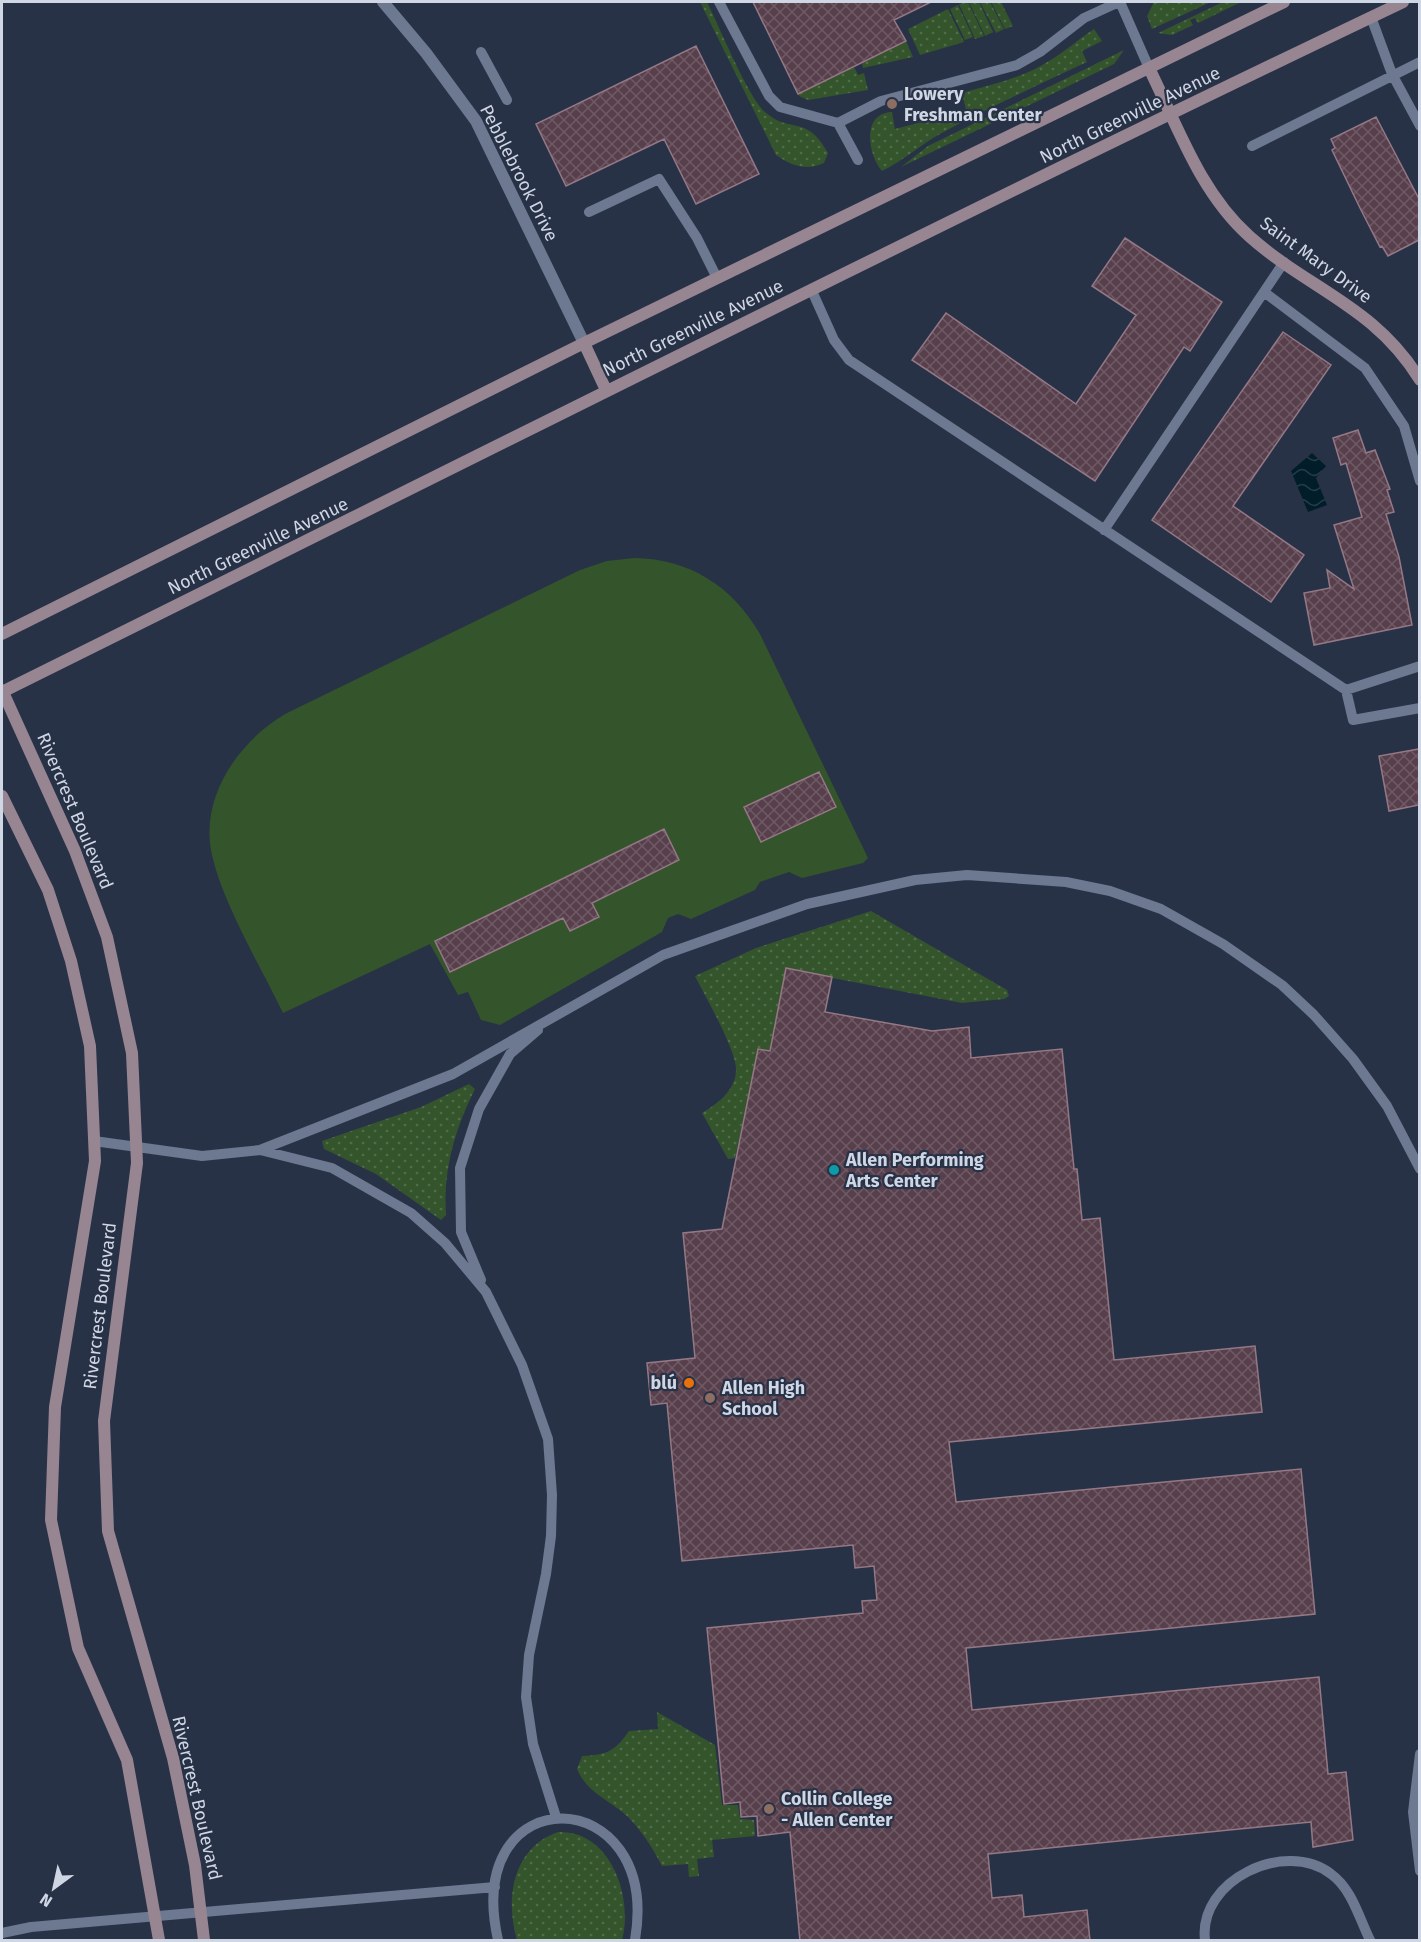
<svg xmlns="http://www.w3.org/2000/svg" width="1421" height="1942" viewBox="0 0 1421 1942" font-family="'Fira Sans',sans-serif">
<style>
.grass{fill:url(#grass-dots)}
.pitch{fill:#34542b}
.water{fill:url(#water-waves)}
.building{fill:url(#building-cross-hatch);stroke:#957886;stroke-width:1.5}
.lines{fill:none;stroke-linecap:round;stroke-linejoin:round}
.lane{stroke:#6d7991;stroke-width:10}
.street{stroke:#6d7991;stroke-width:12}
.secondary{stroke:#988592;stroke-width:12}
.education-dot{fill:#8d6e63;stroke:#283247;stroke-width:2}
.culture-dot{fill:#0f9aa8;stroke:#283247;stroke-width:2}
.food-dot{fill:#e8710a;stroke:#283247;stroke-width:2}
.labels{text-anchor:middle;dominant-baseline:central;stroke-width:4.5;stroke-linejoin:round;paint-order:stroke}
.poi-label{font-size:18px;font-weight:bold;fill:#cfd6e4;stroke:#283247;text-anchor:start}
.street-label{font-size:18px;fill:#cfd6e4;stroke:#283247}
</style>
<defs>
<pattern id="grass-dots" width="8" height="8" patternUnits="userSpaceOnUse" patternTransform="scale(1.5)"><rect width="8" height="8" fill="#34542b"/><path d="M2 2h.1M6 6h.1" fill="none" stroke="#506c4a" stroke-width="1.8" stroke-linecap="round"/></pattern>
<pattern id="water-waves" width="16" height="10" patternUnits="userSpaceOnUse" patternTransform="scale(1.5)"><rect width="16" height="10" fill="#001d29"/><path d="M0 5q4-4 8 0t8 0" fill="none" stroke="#243d48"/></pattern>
<pattern id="building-cross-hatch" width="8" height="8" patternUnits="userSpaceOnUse" patternTransform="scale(1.5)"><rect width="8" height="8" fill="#583f4c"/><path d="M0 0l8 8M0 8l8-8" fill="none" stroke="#6f5a66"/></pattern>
</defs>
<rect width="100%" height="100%" fill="#283247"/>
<!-- grass -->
<path class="grass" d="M700,2H707C719,26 748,97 765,112C791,135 806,113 828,153L824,163C806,171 792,166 776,155Z
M968,2L984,36L975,39L959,4Z
M969,2H979L993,32L985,36Z
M980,2H990L1004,29L996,33Z
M991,2H1001L1013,26L1005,29Z
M1154,2H1211L1152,29L1147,16Z
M1223,2H1241L1198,23L1195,18L1190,20L1193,25L1172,35L1158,33Z
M958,5L973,37L965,40L950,9Z
M948,9L964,42L920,55L908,29Z
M1094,29L1102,41L1082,51L1087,62C1038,85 988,108 940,134C920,145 903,161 882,171C868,155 861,113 892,112L895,129L961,112L963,115L967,114L962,93C992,84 1023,78 1049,61C1065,52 1078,39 1094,29Z
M906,41L913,57L863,68L862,63Z
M1124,50L1114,64L901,167L928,146Z
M854,67L858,75L864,73L868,90L808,100L799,96L798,94Z
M871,911L1007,990L1009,996L1004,999L962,1003L786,969L770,1051L751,1086L735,1158L728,1159L702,1113C717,1104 735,1091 736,1071C738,1053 704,994 695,976L756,948Z
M469,1084L475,1089C455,1129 443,1170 446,1215L441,1220L376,1174L324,1149L322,1141L421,1107Z
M657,1712L715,1745L722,1805H738L740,1819L754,1820L755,1836L712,1840L714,1857L697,1859L699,1876L689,1877L688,1864L662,1866C652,1847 642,1831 627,1816C608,1799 587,1793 577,1769L582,1756C607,1755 615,1751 629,1731L658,1729Z
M558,1832C610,1830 634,1896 622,1940H517C505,1899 512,1848 558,1832Z"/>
<!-- pitch -->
<path class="pitch" d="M634,558C690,559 732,586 760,634L868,858L863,863L802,878L789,872L760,882L755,890L691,919L678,914L668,918L662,932L500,1025L481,1020L468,992L458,995L430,944L283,1013C261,967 223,904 212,855C199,798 238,742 285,714L580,570L607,561Z"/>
<!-- water -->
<path class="water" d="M1312,453L1326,466L1316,478L1327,505L1308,512L1291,471Z"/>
<!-- building -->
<path class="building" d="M753,2H931L894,20L906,41L798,94Z
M696,46L759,174L696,204L664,139L566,186L536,124Z
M1376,117L1419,199V240L1388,256L1382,246L1380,247L1360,208L1332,150L1335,148L1331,139Z
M1125,238L1222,302L1190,351L1184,347L1095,481L912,360L946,313L1076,404L1136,315L1092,286Z
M1283,332L1331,365L1233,506L1304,555L1271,602L1152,520Z
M1358,430L1366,453L1375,450L1390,489L1387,490L1394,512L1386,514L1399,557L1412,625L1314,645L1304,593L1330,588L1327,570L1354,589L1334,525L1362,517L1346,463L1341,465L1333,438Z
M1419,749V805L1389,811L1379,756Z
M819,772L836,807L761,842L744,807Z
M664,829L679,860L592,903L599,917L570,931L563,918L450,972L435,941Z
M786,968L832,977L825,1012L932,1031L969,1027L971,1058L1062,1049L1074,1169H1077L1082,1220L1100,1218L1114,1360L1255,1346L1262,1412L949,1442L956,1502L1301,1469L1315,1614L966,1648L972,1710L1319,1677L1328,1774L1346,1772L1353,1840L1313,1847L1311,1822L988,1854L992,1898L1022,1895L1024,1917L1087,1910L1090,1941H800L790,1832L758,1836L757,1816L741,1817L740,1802L724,1804L707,1628L863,1613L862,1601L877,1600L874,1566L855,1568L853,1545L682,1561L667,1403L651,1405L647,1363L695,1358L683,1233L722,1229L758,1049L770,1051Z"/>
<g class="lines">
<!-- lane -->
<path class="lane" d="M719,2L769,96L780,107L838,123L858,160
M1120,2L1149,68
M1371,17L1392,74L1420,126
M481,52L507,100
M838,123L881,101L1017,65L1040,52L1084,18L1119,2
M1252,146L1420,62
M589,212L659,179L697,238L717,278
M812,291L834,340L849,360L1346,690L1420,666
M1264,292L1365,368L1404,426L1420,481
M1104,530L1284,262
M1346,690L1353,720L1420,708
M94,1141L202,1156L260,1150L332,1168L411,1213L445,1243L486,1292L522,1365L548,1439L552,1495L551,1536L546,1574L529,1655L526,1697L533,1744L556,1817
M260,1150L453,1074L663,955L807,904L915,880L967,875L1066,882L1110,891L1161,909L1223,944L1282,985L1314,1015L1353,1059L1387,1106L1420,1169
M481,1280L461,1232L460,1168L479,1109L510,1054L538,1030
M1420,1754L1413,1812L1420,1871
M2,1933L31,1927L495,1887
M498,1940C461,1775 662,1781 635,1940
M1205,1940C1198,1880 1285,1839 1331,1874C1352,1889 1359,1918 1370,1940"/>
<!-- street -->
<path class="street" d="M383,2L426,53L476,121L584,343"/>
<!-- secondary -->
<path class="secondary" d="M1149,68C1178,127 1200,192 1249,236C1308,289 1375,306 1420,380
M584,343L606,390
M2,634L584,343L1284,2
M2,690L75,851L107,937L132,1053L137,1163L104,1421L108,1531L173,1758L195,1865L204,1940
M2,692C468,461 933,226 1403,2
M2,796L48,890L71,961L90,1046L95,1161L55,1407L51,1520L78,1648L127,1760L159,1940"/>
</g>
<!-- markers -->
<g class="education-dot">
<circle cx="892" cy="104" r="6"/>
<circle cx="710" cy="1398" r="6"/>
<circle cx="769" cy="1809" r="6"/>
</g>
<circle class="culture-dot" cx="834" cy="1170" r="6"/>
<circle class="food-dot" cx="689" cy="1383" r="6"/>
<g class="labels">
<!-- poi labels -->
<g class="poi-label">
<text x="904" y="94">Lowery<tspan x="904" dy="21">Freshman Center</tspan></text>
<text x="846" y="1160">Allen Performing<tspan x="846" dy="21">Arts Center</tspan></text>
<text x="677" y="1383" text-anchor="end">blú</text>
<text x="722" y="1388">Allen High<tspan x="722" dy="21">School</tspan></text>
<text x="781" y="1799">Collin College<tspan x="781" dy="21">- Allen Center</tspan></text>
</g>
<!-- street labels -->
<g class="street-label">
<text transform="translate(1130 115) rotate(-26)">North Greenville Avenue</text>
<text transform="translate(519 173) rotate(63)">Pebblebrook Drive</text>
<text transform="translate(1316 260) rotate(36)">Saint Mary Drive</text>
<text transform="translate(693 328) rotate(-26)">North Greenville Avenue</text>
<text transform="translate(258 546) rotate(-26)">North Greenville Avenue</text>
<text transform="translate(75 811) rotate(67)">Rivercrest Boulevard</text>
<text transform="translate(100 1306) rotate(-83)">Rivercrest Boulevard</text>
<text transform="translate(197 1798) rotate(77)">Rivercrest Boulevard</text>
</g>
</g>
<!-- border -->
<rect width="1421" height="1942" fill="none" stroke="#cfd6e4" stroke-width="6"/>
<!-- north arrow -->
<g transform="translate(54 1888) rotate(213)" stroke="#283247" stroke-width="4.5" paint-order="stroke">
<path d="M0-4.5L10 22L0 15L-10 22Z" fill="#cfd6e4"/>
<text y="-9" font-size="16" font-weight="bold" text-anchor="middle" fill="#cfd6e4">N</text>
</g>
</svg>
